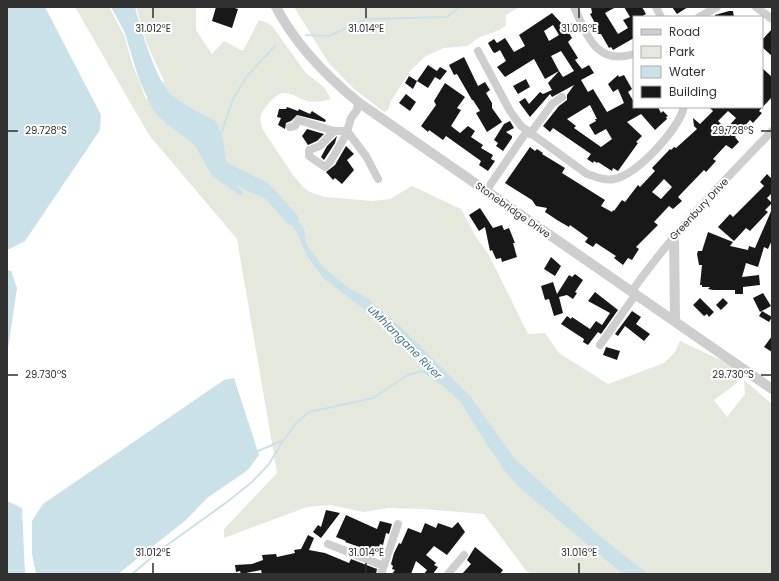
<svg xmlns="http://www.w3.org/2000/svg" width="779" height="581" viewBox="0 0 779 581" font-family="Poppins,sans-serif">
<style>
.green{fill:#e5e9dd}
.water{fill:#cbe1e9}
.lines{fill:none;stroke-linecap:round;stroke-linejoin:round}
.stream{stroke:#cbe1e9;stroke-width:2}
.river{stroke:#cbe1e9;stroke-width:13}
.building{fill:#181818;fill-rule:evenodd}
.minor{stroke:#cecece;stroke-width:8}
.tertiary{stroke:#cecece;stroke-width:10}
.ticks{fill:none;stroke:#313131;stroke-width:1.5}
.labels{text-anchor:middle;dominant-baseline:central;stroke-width:4;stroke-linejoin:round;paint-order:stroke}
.street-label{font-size:10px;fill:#313131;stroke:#fff}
.water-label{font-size:11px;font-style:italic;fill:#44798e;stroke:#fff}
.ticks-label{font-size:10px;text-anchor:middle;fill:#313131;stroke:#fff;stroke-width:4;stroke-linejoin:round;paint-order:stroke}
</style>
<rect width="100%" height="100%" fill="#fff"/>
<!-- green -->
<path class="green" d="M75,7H109L124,35L132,63L146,99L164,81L147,44L136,7H196V30L212,54L224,41L243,51L259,20L266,22L272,26L306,73L324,87L331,99C323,101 315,103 307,101C299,99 292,92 283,93C275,94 264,108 261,115C259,120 262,125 263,130L293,175L304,188L310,192L325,197L373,201L390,199L412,186L461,209L476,237L489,255L528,334L545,333L559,353L608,384L664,363L675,352L680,341L740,369L737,383L714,400L727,417L745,394L744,380L772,404V574H533L527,572L484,514L422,509L389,508L364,512L330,505L307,507L224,538V529L277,473L237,239L149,135Z
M294,7H519L506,15V25L500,30L480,37L467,46L444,48L426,56L411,70L391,101L388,110L384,112L353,88L328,62Z"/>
<!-- water -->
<path class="water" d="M7,7H45L101,115L100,130L25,241L7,250Z
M111,7H135C141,29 156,83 174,97C187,107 203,114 217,122L223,139L226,162L268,183L304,228L306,243L323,267L347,287L366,297L400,326L470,396L514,458L601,537L648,574H623L521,489L507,474L484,440L460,401L443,386L421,371L430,370L385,325L323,278L307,256L298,235L280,205L257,187L244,183L236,185L243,192L241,196L212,176L194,144L168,125L154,112L140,82L124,31Z
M7,270L11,271L17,288L7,355Z
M234,378L259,455L248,470L207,498L186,520L118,574H36L32,554V521L43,504L224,380Z
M7,501L22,508L25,574H7Z"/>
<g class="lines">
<!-- stream -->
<path class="stream" d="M306,35L329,36L366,19L447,17L459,7
M221,134L233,99L247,76L275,46
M258,451L284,440L297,422L309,412L373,398L408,375L421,371L424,372
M132,574L163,548L227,502L252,482L269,464L283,441"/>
<!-- river -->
<path class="river" d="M234,174L249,185L269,193L292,219"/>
</g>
<!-- building -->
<path class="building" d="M216,7H232L238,9L232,28L212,21Z
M591,7H616L605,13L618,34L628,28L623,20L630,17L624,7H642L646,14L641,17H634V38L613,50L611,47L609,48L601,34H596L593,30L596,25L590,14L592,13Z
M672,7H688L677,14Z
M729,11H733L734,17H715V15Z
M552,13L565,27L573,23L577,29L569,33L572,38L568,42L578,58L575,60L582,69L589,65L594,73L581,80L588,92L593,89L607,112L624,103L618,89L613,92L608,84L618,75L619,77L624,75L632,89L628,92L634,102V107H658L661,113L663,111L668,116L666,117L667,119L655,130L641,114L627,122L642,136L636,142L638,143L618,171L613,168L612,171L598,162L597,163L594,161L593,163L587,159L591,154L553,128L550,132L543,126L559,106L567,100V95L574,85L552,97L550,94L530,117L519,102L525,98L529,104L540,92L543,94L552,90L548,83L559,71L563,77L574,71L561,51L551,56L559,71L545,79L534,59L505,77L497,67L506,61L500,50L495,53L493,52L488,43L494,39L497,43L505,38L514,52L525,46L519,35ZM553,25L559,35L549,41L544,31ZM590,105L597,119H595L596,121L589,125L595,135L606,129L612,139L601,147L574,128L576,126L567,119Z
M772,29V56L762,47V40Z
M464,57L478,86L485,82L490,90L486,93L492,103V108L502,122L487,132L476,113L480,111L473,100H472L457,74L454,75L449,65Z
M428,65L437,71L440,67L447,71L440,80L435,77L428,88L417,81Z
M762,68L772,77V97L759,111L762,113L753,123L750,120L735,137L739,142L732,149L726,145L713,159L716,161L706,172L704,170L678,197L682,201L673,209L669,206L654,222L658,225L636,247L639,249L632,260L628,258L623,265L614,258L616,256L596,243L593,247L585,242L588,238L570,225L569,227L557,220L545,212L547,208L536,206L532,200L505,183L530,147L535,151L537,149L543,153L542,154L565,168L562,173L605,200L601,206L612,212L613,210L614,211L622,200L625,202L638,185L640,187L655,171L652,168L670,149L671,150L674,147L676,148L697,129L694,126L693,118L700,124L713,111L709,107H762ZM728,111L736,118L726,129L718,121ZM664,179L672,187L661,199L652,192Z
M409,76L417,81L413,89L405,83Z
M526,79L530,87L518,94L513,86Z
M445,83L465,97L457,108L461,110L451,126L460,133L468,126L475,131L471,137L483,145L481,148L493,155L491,159L495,161L488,171L479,165L481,161L446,136L443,140L429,130L428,132L421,126L436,105L434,101Z
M406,94L416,102L410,111L399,103Z
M287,107L298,111L299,109L310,114L312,111L326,120L325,122L297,115L291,121L286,123L285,129L278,125L281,118L277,117L279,109H286Z
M510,121L514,128L506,132L512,136V138L503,151L496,146L498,143L494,140L504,124Z
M307,129L324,134L317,141L308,145L302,136Z
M337,136L335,143L324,160L321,157L327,146Z
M346,146L354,154L347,160L354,170L342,184L335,178L333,180L326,172L335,165Z
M767,174L772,179V193L767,198L772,203L765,210L768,212L750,231L746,228L734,241L718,227L730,214L733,217L764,186L760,182Z
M480,208L493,228L502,225L504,230L509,228L515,243H513L517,257L502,262L501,258L496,259L492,250L490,251L485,227L479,231L469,215Z
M772,209V240L768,249L764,247L758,267L746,263L742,277L759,275L760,285L743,287V294H735V290H713L708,289L710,287H702V285H700L702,265H699L697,254L698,251H702L708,232L733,242L730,246L748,250L749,246L755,248Z
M551,257L561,266L555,276L544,269Z
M575,274L583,280L575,292L577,293L573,299L567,295L559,297L563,313L554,316L549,299L545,300L541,286L553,282L557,294L569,275L572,277Z
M595,292L618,310L601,334L598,332L588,345L583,342L584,339L561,324L567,316L571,319L572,317L590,329L596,321L602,325L610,313L588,301Z
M763,293L771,306L760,312L753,298Z
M700,298L714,312L709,317L707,314L704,316L693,305Z
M723,298L728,303L721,310L716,305Z
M632,311L641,317L636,324L650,334L644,341L625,326L618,336L615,334Z
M762,311L772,317L769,322L759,316Z
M772,336V352L764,347Z
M606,347L620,351L617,360L603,355Z
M326,510L340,513L321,538L313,532L318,525L321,527Z
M346,515L377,529L380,521L392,524L389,534L386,533L383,545L380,544L377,553L345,542L346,541L336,537Z
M458,522L465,532L447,555L434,546L426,555L436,563L434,565L438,567L433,574H424L427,570L416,561L411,574H392L395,570L392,569L393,566L391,564L394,553L399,543L401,544L408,528L421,533L425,523L436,528L438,523L452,528Z
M308,535L314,538L309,550L325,553L349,563L351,559L377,569L376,574H262L261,570L241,574L240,571L236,572L235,565L252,564L263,560L262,555L276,554L277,557L295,553L294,550L301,549Z
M475,547L503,570L500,574H462L471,564L467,560Z"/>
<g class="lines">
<!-- minor -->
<path class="minor" d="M574,7C587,35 596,66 634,54
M656,7L661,17
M756,7L772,19
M699,17L717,7
M478,51L510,111L521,126L587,174C596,177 605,181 614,179C638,174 678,130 684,107
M290,127L295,126L298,120L334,131H347L366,156L378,179
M334,131L320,146L309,150V156L325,167L330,162L346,135L351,118L357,110L358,102
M530,134L552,104L562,97
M486,191L527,131
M632,291C673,233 723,182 772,131
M600,345L636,294
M328,544L384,566
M381,574L398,524
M448,574L464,555"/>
<!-- tertiary -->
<path class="tertiary" d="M276,7C296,45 325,75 358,102L772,389
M674,235L675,321"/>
</g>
<!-- ticks -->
<path class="ticks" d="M153,8V18M366,8V18M579,8V18M8,131H18M761,131H771M8,375H18M761,375H771M153,563V573M366,563V573M579,563V573"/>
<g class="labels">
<!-- street labels -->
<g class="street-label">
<text transform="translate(699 209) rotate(-47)">Greenbury Drive</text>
<text transform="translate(513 210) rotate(35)">Stonebridge Drive</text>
</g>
<!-- water labels -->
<g class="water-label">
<text transform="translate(405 342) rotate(45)">uMhlangane River</text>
</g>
</g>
<g class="ticks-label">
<text x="153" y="32">31.012°E</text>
<text x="366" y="32">31.014°E</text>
<text x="579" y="32">31.016°E</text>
<text x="46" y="134">29.728°S</text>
<text x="733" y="134">29.728°S</text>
<text x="46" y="378">29.730°S</text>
<text x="733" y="378">29.730°S</text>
<text x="153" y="556">31.012°E</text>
<text x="366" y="556">31.014°E</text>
<text x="579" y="556">31.016°E</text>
</g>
<!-- border -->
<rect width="779" height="581" fill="none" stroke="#313131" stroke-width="16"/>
<!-- legend -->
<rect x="633" y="16" width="130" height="92" fill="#ffffff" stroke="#adadad"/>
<rect x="641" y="29" width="20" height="6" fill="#cecece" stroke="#adadad"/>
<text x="669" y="36" font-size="12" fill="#313131">Road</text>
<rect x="641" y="46" width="20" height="12" fill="#e5e9dd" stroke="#adadad"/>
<text x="669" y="56" font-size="12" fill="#313131">Park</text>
<rect x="641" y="66" width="20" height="12" fill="#cbe1e9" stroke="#adadad"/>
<text x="669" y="76" font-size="12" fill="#313131">Water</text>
<rect x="641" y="86" width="20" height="12" fill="#181818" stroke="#adadad"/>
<text x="669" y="96" font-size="12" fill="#313131">Building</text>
</svg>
